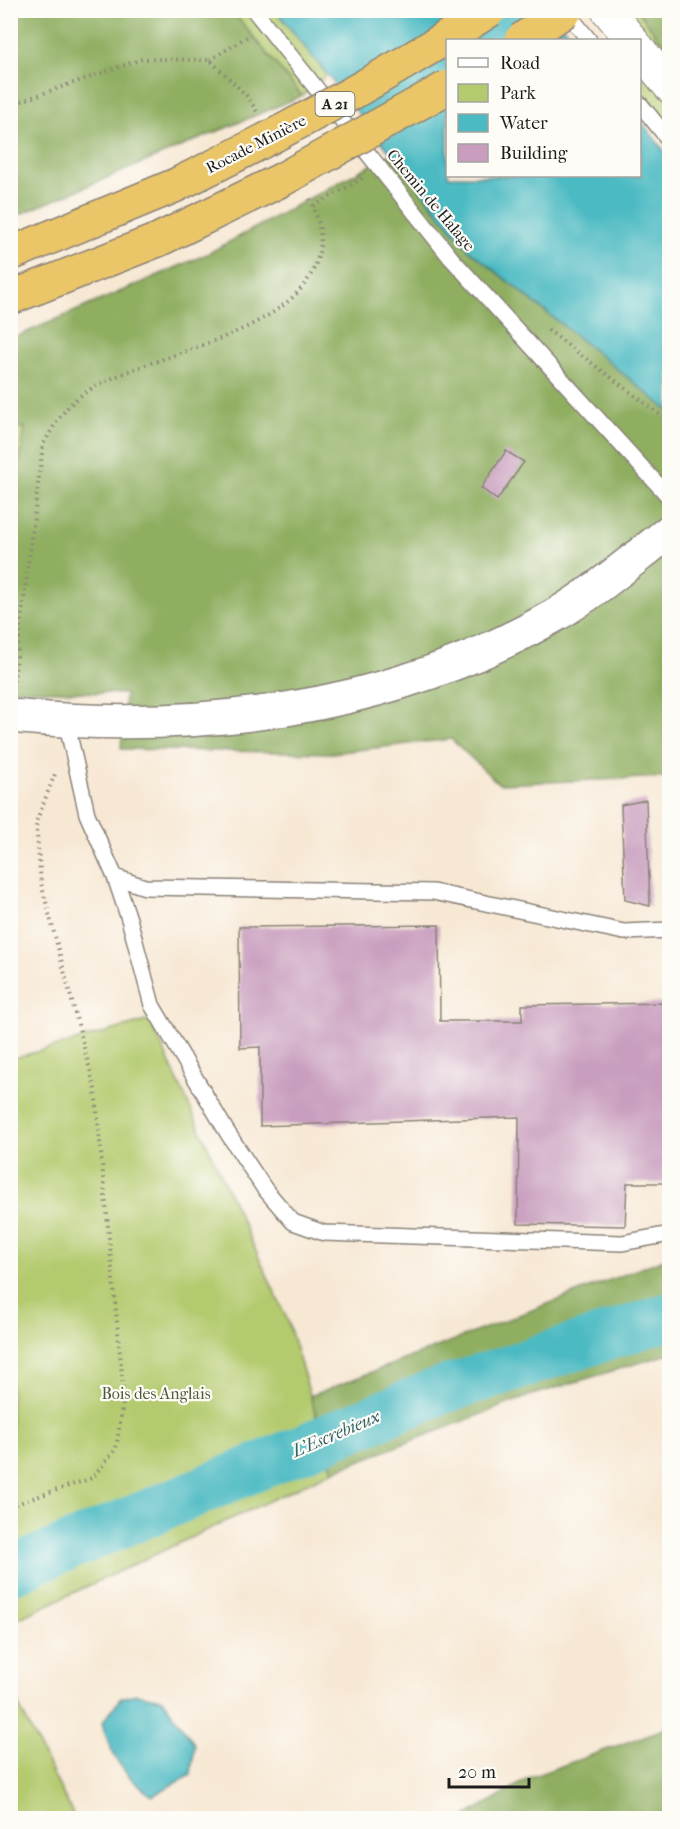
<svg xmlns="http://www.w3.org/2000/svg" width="680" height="1829" viewBox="0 0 680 1829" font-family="'IM FELL French Canon',serif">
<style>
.green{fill:#b4ca6e;stroke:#687345;stroke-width:1.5}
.forest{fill:#8fae61;stroke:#56653e;stroke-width:1.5}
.water{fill:#4cbac2;stroke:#346b6f;stroke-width:1.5}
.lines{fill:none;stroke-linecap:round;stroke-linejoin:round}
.river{stroke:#4cbac2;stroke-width:48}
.building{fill:#c89dbe}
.service-casing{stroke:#8a8278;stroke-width:18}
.minor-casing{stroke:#8a8278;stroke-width:34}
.tertiary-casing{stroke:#8a8278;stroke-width:36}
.motorway-casing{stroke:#8a8278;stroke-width:36}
.path{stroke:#8a8278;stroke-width:4;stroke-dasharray:1.5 4.5;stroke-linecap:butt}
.service{stroke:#fff;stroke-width:15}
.minor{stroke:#fff;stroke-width:32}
.tertiary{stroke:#fff;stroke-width:33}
.motorway{stroke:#ebc669;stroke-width:33}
.motorway-bridge-casing{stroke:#8a8278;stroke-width:36;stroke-linecap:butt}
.motorway-bridge{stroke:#ebc669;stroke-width:33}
.labels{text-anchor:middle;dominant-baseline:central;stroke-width:4.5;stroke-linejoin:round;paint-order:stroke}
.shield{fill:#fdfcf7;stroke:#605f5e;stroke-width:1.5}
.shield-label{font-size:15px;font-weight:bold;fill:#1c1c1c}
.street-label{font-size:16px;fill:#1c1c1c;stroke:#fdfcf7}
.park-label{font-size:16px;fill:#515939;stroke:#fdfcf7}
.water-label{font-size:18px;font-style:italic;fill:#326367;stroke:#fdfcf7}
</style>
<rect width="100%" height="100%" fill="#fdfcf7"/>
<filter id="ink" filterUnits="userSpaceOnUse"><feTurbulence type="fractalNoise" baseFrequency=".0167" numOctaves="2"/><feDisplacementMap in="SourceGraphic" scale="12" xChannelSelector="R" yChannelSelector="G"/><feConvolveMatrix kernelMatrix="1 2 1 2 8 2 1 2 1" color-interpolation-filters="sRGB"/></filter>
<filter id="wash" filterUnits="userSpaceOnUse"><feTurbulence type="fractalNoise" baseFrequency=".008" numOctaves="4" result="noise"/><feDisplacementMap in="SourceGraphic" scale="24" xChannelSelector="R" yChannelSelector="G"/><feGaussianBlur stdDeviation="1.35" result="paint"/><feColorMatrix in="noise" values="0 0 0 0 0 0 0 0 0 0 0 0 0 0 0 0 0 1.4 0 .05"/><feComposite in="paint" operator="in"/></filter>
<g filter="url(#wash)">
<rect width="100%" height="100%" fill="#f7e8d4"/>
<!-- green -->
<path class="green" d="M232,11H276L327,75L302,96Z
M617,11H638L669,52V76Z
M640,65L669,100V132L640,94Z
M25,426L11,528V429Z
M150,1020L287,1319L333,1471L11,1622V1059Z
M10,1690H11L75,1818H11Z"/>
<!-- forest -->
<path class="forest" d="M11,10L232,11L302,96L11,218Z
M638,11H669V52Z
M391,154L468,249L669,411V777L499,784L451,739L332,753L121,749L125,694L11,689L10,528L25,427L11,429V339L207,254Z
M669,1257V1354L529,1396L333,1471L310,1396Z
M669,1727V1818H463L531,1777Z"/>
<!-- water -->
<path class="water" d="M276,11H550L575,40H448V176H640V120L669,157V411L468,249Z
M136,1694L162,1699L195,1745L191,1774L152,1796C123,1776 111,1756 102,1723L121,1698Z"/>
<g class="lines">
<!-- river -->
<path class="river" d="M10,1571L434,1393L670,1316"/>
</g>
<g id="blocks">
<!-- building -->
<path class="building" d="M506,451L524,462L497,500L481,488Z
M646,800L650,906L625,900L621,805Z
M439,925L440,1021H522V1005L670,1003V1183H627L625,1226L518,1224L519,1117L260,1126V1047L240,1048L239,927Z"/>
</g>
</g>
<g filter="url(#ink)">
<use href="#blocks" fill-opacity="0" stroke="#8a8278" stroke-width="1.5"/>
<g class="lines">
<!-- service casing -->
<g class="service-casing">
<path id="service" d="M254,10L451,258L670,498
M565,10L589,40
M640,104L670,141
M66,721L87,814L115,877L129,919L152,1005L227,1132L264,1188L293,1222L324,1233L622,1243L670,1234
M115,877L145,887L433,892L624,932L670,930"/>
</g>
<!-- minor casing -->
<g class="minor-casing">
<path id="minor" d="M607,10L632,40
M640,50L670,87"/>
</g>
<!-- tertiary casing -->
<g class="tertiary-casing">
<path id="tertiary" d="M10,716C197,734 387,711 552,617C594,593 631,561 670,531"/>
</g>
<!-- motorway casing -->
<g class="motorway-casing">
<path id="motorway" d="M10,254L174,186
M10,298L158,240L193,223"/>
</g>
<!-- path -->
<path class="path" d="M210,60L250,35
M10,105L142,59L210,60L248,97L257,112
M314,206L363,178
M548,330L670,422
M13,687L43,445C55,424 65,405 86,392C149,350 310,337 320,246C322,231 317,211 309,198
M10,1506L92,1478L116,1449L124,1396L95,1089L41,883L36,822L55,774"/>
<!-- service -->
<use href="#service" class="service"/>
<!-- minor -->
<use href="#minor" class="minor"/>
<!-- tertiary -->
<use href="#tertiary" class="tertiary"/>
<!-- motorway -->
<use href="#motorway" class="motorway"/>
<!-- motorway-bridge casing -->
<g class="motorway-bridge-casing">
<path id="motorway-bridge" d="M521,40L566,10
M174,186C283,133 388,76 490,10
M193,223L283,179L448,87"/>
</g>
<!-- motorway-bridge -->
<use href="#motorway-bridge" class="motorway-bridge"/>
</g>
</g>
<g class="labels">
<!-- shield labels -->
<rect class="shield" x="315.5" y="92" width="39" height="24" rx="4.5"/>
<g class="shield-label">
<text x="335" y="104">A 21</text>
</g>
<!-- street labels -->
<g class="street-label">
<text transform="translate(256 144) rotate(-27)">Rocade Minière</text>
<text transform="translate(431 200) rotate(50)">Chemin de Halage</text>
</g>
<!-- park labels -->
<g class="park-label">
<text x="156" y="1393">Bois des Anglais</text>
</g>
<!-- water labels -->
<g class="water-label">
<text transform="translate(336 1434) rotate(-23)">L'Escrebieux</text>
</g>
</g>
<!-- margin -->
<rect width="680" height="1829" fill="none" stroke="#fdfcf7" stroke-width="36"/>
<!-- legend -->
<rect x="446" y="39" width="195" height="138" fill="#fdfcf7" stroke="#a3a29f" stroke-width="1.5"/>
<rect x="458" y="58" width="30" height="9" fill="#ffffff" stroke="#a3a29f" stroke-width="1.5"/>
<text x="500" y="69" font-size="18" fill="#1c1c1c">Road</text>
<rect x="458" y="84" width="30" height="18" fill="#b4ca6e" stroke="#a3a29f" stroke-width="1.5"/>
<text x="500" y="99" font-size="18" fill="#1c1c1c">Park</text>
<rect x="458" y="114" width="30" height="18" fill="#4cbac2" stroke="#a3a29f" stroke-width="1.5"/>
<text x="500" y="129" font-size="18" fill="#1c1c1c">Water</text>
<rect x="458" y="144" width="30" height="18" fill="#c89dbe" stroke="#a3a29f" stroke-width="1.5"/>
<text x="500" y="159" font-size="18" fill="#1c1c1c">Building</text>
<!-- scale -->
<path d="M449 1778v9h80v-9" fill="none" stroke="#1c1c1c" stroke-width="3"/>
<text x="458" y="1778" font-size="18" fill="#1c1c1c" stroke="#fdfcf7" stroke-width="4.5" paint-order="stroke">20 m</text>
</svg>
